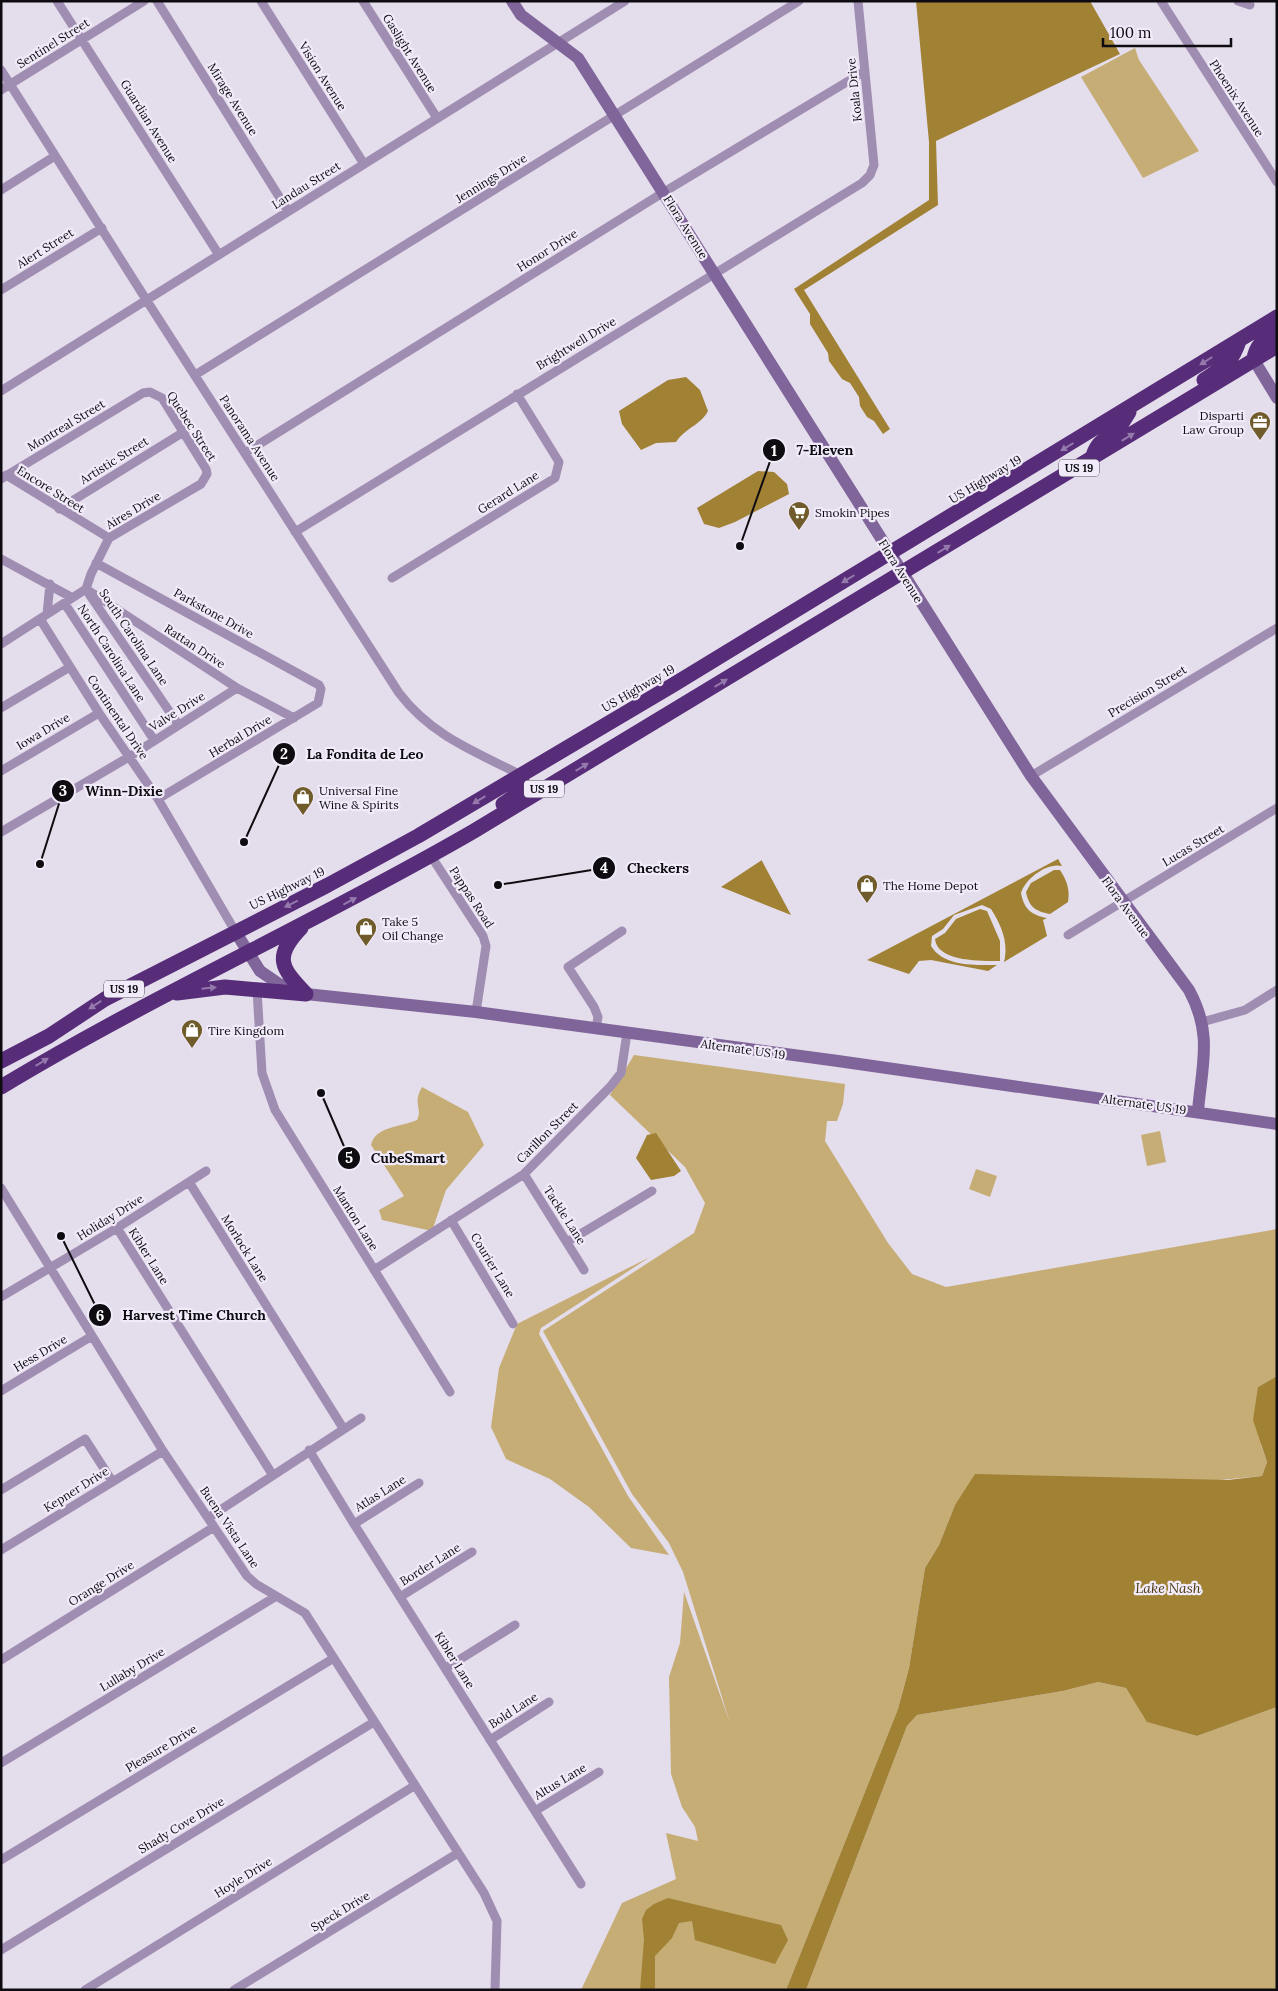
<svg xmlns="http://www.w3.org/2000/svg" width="1278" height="1991" viewBox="0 0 1278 1991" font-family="Lora,serif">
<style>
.green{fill:#c6ad76}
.water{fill:#a18134}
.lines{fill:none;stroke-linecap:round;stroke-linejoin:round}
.street{stroke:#a08db2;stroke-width:9}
.secondary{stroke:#80659a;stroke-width:12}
.highway{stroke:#572c78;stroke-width:15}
.oneway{fill:#9578ac}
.labels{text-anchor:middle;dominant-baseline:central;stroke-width:4.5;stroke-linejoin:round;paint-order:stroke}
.shield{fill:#f1eaf9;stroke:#524f56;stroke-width:1}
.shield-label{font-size:11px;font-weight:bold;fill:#0e0c10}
.street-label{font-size:12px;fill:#0e0c10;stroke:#f1eaf9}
.poi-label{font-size:12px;fill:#0e0c10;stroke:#f1eaf9;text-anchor:start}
.water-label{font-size:14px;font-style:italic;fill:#4e3c12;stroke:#f1eaf9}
.leader{fill:none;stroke:#0e0c10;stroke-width:2}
.callout-dot{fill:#0e0c10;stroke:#f1eaf9;stroke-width:2}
.mark-label{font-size:15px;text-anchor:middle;font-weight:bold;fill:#fff}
.callout-label{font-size:14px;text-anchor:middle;font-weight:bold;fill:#0e0c10;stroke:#f1eaf9;stroke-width:4.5;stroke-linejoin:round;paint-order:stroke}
</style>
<rect width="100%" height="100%" fill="#e4ddec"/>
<!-- green -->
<path class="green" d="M1135,48L1139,60L1199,151L1143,178L1081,77Z
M634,1055L845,1084L843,1104L837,1121H827L825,1141L888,1243L912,1274L946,1287L1277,1229V1376L1258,1387L1261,1445L1267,1462L1262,1476L955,1505L939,1545L925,1568L909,1668L898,1709L786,1990H581L622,1903L676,1879L666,1833L698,1841L695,1827L682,1807L671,1774L669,1677L680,1643L684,1592L730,1723L683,1572L669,1543L632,1494L543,1331L694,1233L705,1203L685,1167L610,1095Z
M422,1087L468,1112L484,1145L446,1190L432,1231L382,1220L379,1210L404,1196L371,1145C375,1126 402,1127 417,1120C423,1108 412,1104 422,1087Z
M1160,1131L1166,1162L1147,1166L1141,1135Z
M976,1169L997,1176L990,1197L969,1189Z
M650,1257L541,1328L539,1334L628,1496L669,1555L631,1548L589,1507L550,1479L506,1459L491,1427L499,1368L517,1324Z
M1098,1682L1126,1688L1148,1722L1197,1736L1277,1707V1990H806L907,1726L917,1715L1063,1691Z"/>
<!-- water -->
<path class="water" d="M916,1H1090L1120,54L936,141L938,205L804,290L890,429L883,434L874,421L867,417L860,406L859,397L850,383L842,379L829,361L828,353L810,324V314L794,289L929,200V142Z
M686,377L700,390L708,411C701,425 685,428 676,442L656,443L641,450L622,424L619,411L668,380Z
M758,471L774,472L787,484L789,494L735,522L719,528L704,524L697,508Z
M1058,859L1062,866C1047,862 1025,879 1021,893C1024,909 1031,915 1047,918L1043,920L1047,936L1004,962C1009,942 1001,925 991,909L982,905L954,915L943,929L932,936L931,946C944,967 975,965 997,965L988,971L931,960L919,961L909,974L867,960Z
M762,860V861L791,915L721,887Z
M1054,870H1060C1067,881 1070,889 1068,902L1050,914C1035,911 1029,907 1026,892L1031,883Z
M980,909L987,911L1000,941V961C982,961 937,962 935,939L945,933L956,919Z
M656,1133L681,1171L674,1176L651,1180L636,1158L647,1135Z
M1277,1376V1707L1197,1736L1147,1722L1126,1688L1098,1682L1063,1691L917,1715L907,1726L806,1990H786L898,1709L909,1668L925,1568L939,1545L955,1505L975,1474L1228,1480L1262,1476L1267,1462L1253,1420L1258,1387Z
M668,1898L781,1925L788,1940L775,1964L695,1940L692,1921L679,1923L672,1938L655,1956V1990H640L644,1940L642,1919L646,1910L654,1904Z"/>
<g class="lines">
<!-- street -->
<path class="street" d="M57,1L219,255
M157,1L288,211
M261,1L364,164
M363,1L437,118
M1161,1L1277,182
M1238,1L1250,5
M1,70L147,301L399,693C432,736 474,751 521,775
M1,90L144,1
M1,190L55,156
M1,290L102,228
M195,375L799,1
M1,391L625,1
M245,453L664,192L865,71
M6,475L109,538
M1,479L143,393L150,392L162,398L206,469L207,474L201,484L109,538L91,574L86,589L1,644
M59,509L182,433
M295,532L862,183L870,175L874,165L858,1
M1,559L71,597
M96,563L319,685L321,689L318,703L158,799
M392,578L555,478L559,462L517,394
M86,589L237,688L294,718
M89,594L178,724
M65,604L154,740
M47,614L50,584
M40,619L99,713L158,799L235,931
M1,708L70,667
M1,771L99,713
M1031,776L1277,628
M1,832L129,757L237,688
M431,856L483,936L486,946L476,1012
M1068,935L1277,808
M257,990L262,1073L275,1110L450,1392
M1202,1022L1245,1010L1277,990
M596,1029L598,1017L594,1007L568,967L622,931
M524,1174L584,1270
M189,1182L343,1428
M1,1188L163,1451L247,1576L256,1584L305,1613L484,1893L497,1921L495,1990
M451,1220L513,1324
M117,1228L272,1474
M567,1242L652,1191
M374,1270L524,1174L610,1087L621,1073L627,1033
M1,1297L117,1228L206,1171
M1,1391L92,1336
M309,1450L354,1524L581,1884
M1,1490L85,1439L112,1481
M208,1518L361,1418
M354,1524L419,1483
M1,1550L163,1451
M400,1597L472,1552
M1,1660L214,1527
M446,1668L515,1625
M490,1740L549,1702
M1,1763L275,1597
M535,1811L599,1772
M1,1860L334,1658
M1,1950L374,1722
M85,1990L414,1786
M234,1990L458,1853"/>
<!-- secondary -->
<path class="secondary" d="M512,1L521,15L578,58L1031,776L1189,990C1213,1034 1202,1064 1198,1111
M1254,360L1277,398
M235,931L260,971L279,984L306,994L476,1012L838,1061L1277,1124"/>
<!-- highway -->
<path class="highway" d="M1254,360C1255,346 1265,338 1277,330
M1204,380C1223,367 1232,363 1239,341
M1092,459C1097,440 1104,442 1117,429C1122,425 1125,418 1129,412
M503,804C515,796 525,791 521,775
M301,928C273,957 281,968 306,994
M177,993L225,987L306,994
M1,1061L49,1036L105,999L328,885L418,836L673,685L1277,317
M1,1087C155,994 319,921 474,831L1277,346"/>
</g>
<!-- one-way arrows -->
<defs><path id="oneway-solid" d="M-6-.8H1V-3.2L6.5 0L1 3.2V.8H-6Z" transform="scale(1.25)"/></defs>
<g class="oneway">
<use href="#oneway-solid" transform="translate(1206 361) rotate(148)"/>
<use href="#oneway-solid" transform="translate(1128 437) rotate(-31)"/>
<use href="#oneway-solid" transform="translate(1067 447) rotate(149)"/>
<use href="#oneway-solid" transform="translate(944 549) rotate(-31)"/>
<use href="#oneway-solid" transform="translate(848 579) rotate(149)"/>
<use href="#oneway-solid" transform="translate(721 683) rotate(-31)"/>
<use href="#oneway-solid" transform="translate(582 767) rotate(-31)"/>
<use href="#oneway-solid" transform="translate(479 800) rotate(149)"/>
<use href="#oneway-solid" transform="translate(350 901) rotate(-28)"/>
<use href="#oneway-solid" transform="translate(291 904) rotate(154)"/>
<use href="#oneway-solid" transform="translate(209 988) rotate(-6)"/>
<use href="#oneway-solid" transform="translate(95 1005) rotate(147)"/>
<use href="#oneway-solid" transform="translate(42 1062) rotate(-31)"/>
</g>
<!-- icons -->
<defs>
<g id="office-pin" transform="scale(1.125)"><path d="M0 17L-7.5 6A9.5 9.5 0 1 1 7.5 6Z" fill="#705b2a" stroke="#f1eaf9"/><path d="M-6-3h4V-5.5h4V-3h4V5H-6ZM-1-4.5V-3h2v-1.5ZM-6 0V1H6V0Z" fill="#fff"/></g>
<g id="supermarket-pin" transform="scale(1.125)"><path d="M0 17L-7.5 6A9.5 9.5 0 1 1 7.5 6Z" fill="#705b2a" stroke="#f1eaf9"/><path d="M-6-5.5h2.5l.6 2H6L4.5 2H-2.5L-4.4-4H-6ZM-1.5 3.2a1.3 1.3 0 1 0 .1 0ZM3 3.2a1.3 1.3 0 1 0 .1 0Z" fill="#fff"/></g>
<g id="shop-pin" transform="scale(1.125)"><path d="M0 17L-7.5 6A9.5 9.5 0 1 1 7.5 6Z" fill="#705b2a" stroke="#f1eaf9"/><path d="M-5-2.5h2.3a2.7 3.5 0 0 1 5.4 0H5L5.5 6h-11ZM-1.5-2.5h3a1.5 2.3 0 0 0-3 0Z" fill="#fff"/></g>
</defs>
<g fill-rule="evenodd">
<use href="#office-pin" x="1260" y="422"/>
<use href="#supermarket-pin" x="799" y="512"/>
<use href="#shop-pin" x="303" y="797"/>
<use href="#shop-pin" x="867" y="885"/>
<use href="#shop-pin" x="366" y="928"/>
<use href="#shop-pin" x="192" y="1030"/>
</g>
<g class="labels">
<!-- shield labels -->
<g class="shield">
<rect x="1059" y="459.5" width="40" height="17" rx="4"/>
<rect x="524" y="780.5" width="40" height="17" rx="4"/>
<rect x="104" y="980.5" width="40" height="17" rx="4"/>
</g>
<g class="shield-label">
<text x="1079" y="468">US 19</text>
<text x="544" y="789">US 19</text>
<text x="124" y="989">US 19</text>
</g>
<!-- street labels -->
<g class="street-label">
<text transform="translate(53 43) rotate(-32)">Sentinel Street</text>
<text transform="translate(410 53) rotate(58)">Gaslight Avenue</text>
<text transform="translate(323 76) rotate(58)">Vision Avenue</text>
<text transform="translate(854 90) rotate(-96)">Koala Drive</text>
<text transform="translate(1237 98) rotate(57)">Phoenix Avenue</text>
<text transform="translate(233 99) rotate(58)">Mirage Avenue</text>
<text transform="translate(149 121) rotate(58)">Guardian Avenue</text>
<text transform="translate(491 178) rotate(-32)">Jennings Drive</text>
<text transform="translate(306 185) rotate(-32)">Landau Street</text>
<text transform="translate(686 227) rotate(58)">Flora Avenue</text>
<text transform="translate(45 248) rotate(-32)">Alert Street</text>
<text transform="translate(547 250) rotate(-32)">Honor Drive</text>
<text transform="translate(576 343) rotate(-31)">Brightwell Drive</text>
<text transform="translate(66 425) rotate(-31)">Montreal Street</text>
<text transform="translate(192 426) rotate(57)">Quebec Street</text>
<text transform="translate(250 438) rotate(57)">Panorama Avenue</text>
<text transform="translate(114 460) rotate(-32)">Artistic Street</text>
<text transform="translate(985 479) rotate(-31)">US Highway 19</text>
<text transform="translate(51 489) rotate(32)">Encore Street</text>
<text transform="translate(508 492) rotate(-32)">Gerard Lane</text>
<text transform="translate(133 510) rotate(-31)">Aires Drive</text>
<text transform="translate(901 571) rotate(58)">Flora Avenue</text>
<text transform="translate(214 613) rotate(29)">Parkstone Drive</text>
<text transform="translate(134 637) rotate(56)">South Carolina Lane</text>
<text transform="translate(195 646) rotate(33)">Rattan Drive</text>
<text transform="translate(112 653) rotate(57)">North Carolina Lane</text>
<text transform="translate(638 688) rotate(-30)">US Highway 19</text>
<text transform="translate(1147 691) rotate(-31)">Precision Street</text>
<text transform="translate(177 711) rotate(-32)">Valve Drive</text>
<text transform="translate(118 717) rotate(56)">Continental Drive</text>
<text transform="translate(43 731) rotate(-31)">Iowa Drive</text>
<text transform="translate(240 736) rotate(-31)">Herbal Drive</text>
<text transform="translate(1193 845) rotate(-31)">Lucas Street</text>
<text transform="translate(287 888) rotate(-26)">US Highway 19</text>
<text transform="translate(472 897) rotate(57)">Pappas Road</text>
<text transform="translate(1126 907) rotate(54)">Flora Avenue</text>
<text transform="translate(743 1049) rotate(8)">Alternate US 19</text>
<text transform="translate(1144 1104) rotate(8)">Alternate US 19</text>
<text transform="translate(547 1132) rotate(-45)">Carillon Street</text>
<text transform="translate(565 1215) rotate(57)">Tackle Lane</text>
<text transform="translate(110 1217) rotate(-32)">Holiday Drive</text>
<text transform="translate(356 1218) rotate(58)">Manton Lane</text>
<text transform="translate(245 1248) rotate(58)">Morlock Lane</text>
<text transform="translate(149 1256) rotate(58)">Kibler Lane</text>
<text transform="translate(493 1265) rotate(59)">Courier Lane</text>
<text transform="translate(40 1353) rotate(-31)">Hess Drive</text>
<text transform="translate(76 1489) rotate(-32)">Kepner Drive</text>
<text transform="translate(380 1493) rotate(-32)">Atlas Lane</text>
<text transform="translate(230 1527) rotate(56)">Buena Vista Lane</text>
<text transform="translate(430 1564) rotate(-32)">Border Lane</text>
<text transform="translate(101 1583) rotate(-32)">Orange Drive</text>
<text transform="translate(455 1660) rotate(58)">Kibler Lane</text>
<text transform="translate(132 1669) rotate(-31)">Lullaby Drive</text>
<text transform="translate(513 1710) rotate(-33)">Bold Lane</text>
<text transform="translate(161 1748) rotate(-31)">Pleasure Drive</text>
<text transform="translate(560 1781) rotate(-31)">Altus Lane</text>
<text transform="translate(181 1825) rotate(-31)">Shady Cove Drive</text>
<text transform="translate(243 1877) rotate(-32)">Hoyle Drive</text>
<text transform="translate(340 1911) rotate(-31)">Speck Drive</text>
</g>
<!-- poi labels -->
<g class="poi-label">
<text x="1244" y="415" text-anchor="end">Disparti<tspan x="1244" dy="14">Law Group</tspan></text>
<text x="815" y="512">Smokin Pipes</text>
<text x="319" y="790">Universal Fine<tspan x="319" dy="14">Wine &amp; Spirits</tspan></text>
<text x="883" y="885">The Home Depot</text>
<text x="382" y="921">Take 5<tspan x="382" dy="14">Oil Change</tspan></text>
<text x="208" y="1030">Tire Kingdom</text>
</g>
<!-- water labels -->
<g class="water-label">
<text x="1168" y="1588">Lake Nash</text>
</g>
</g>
<!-- callouts -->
<path class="leader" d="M740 546L774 450M244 842L284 754M40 864L63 791M498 885L604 868M321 1093L349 1158M61 1236L100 1315"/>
<g class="callout-dot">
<circle cx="740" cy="546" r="5"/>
<circle cx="244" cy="842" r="5"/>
<circle cx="40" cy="864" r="5"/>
<circle cx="498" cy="885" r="5"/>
<circle cx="321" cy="1093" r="5"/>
<circle cx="61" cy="1236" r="5"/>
<circle cx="774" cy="450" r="12"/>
<circle cx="284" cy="754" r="12"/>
<circle cx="63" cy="791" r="12"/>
<circle cx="604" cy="868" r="12"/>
<circle cx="349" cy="1158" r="12"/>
<circle cx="100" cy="1315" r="12"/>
</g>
<g class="mark-label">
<text x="774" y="456">1</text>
<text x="284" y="759">2</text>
<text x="63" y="796">3</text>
<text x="604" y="873">4</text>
<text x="349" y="1163">5</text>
<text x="100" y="1321">6</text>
</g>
<g class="callout-label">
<text x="825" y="455">7-Eleven</text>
<text x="365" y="759">La Fondita de Leo</text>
<text x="124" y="796">Winn-Dixie</text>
<text x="658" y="873">Checkers</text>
<text x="408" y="1163">CubeSmart</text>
<text x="194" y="1320">Harvest Time Church</text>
</g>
<!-- border -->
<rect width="1278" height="1991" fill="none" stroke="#0e0c10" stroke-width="5"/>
<!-- scale -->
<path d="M1103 38v8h128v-8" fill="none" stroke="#0e0c10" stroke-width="2.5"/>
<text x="1110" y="38" font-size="15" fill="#0e0c10" stroke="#f1eaf9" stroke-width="4" paint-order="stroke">100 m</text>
</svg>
